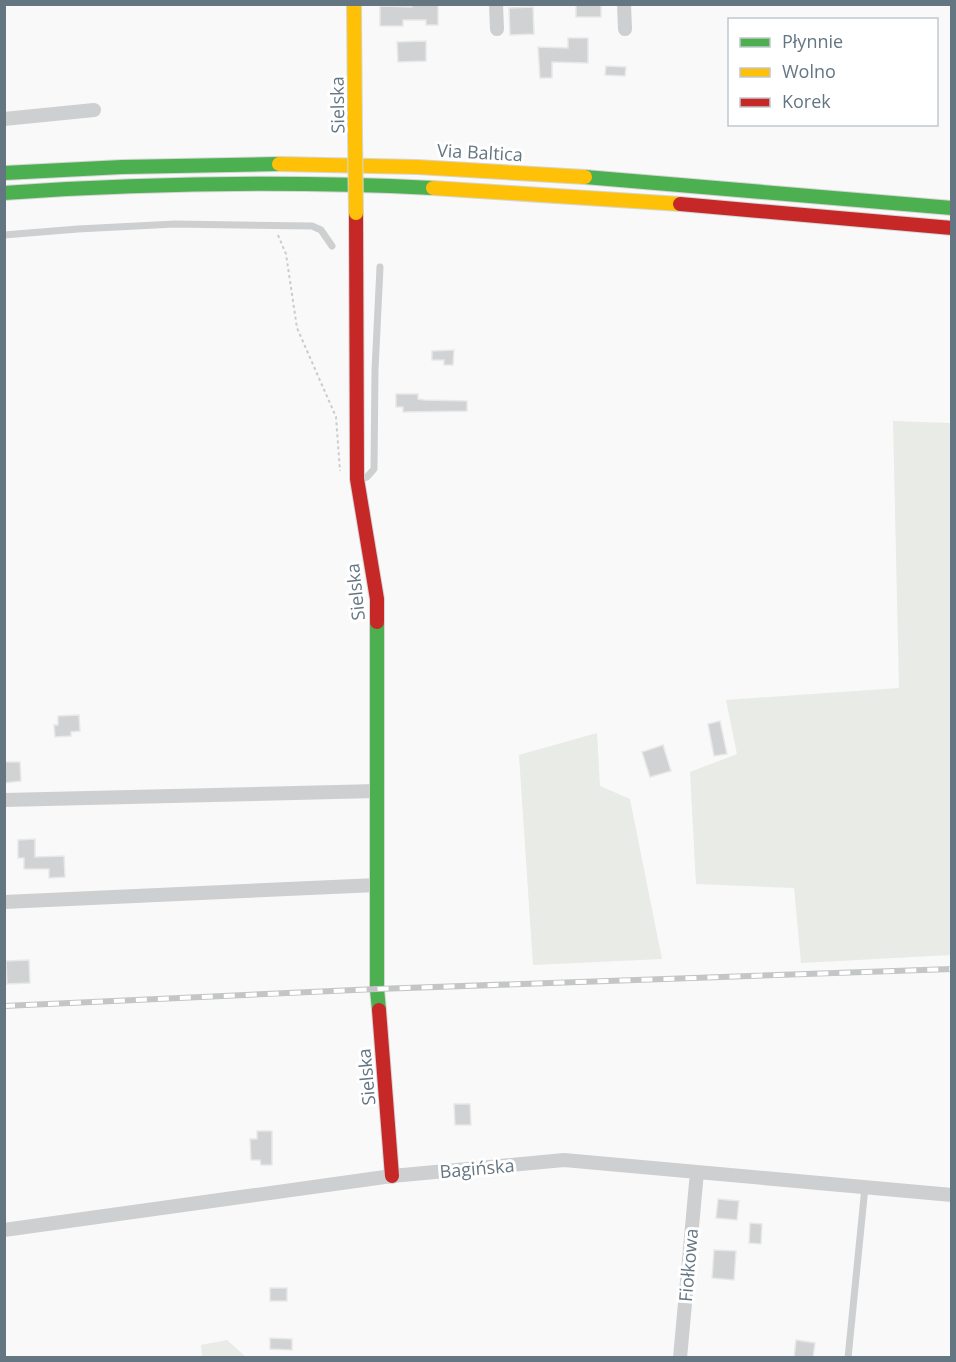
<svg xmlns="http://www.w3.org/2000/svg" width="956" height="1362" viewBox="0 0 956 1362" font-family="'Open Sans',sans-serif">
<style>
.green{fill:#e8ebe6}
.building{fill:#d0d2d3;stroke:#e8e8e8;stroke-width:1.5}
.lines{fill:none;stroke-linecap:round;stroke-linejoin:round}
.fast-casing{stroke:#d5d6d7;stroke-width:16}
.slow-casing{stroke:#d5d6d7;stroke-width:16}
.jam-casing{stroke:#d5d6d7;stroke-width:16}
.path{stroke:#cbcccd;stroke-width:2;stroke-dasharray:3 3;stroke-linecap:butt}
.lane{stroke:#cecfd0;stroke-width:7}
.street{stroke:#cecfd0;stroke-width:14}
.fast{stroke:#4caf50;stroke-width:14}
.slow{stroke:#ffc107;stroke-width:14}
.jam{stroke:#c62828;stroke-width:14}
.rail-casing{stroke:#c3c5c6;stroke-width:6}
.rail{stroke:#fff;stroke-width:4;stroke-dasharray:11;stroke-linecap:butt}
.slow-bridge-casing{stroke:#d5d6d7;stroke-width:16;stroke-linecap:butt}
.slow-bridge{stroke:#ffc107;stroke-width:14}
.labels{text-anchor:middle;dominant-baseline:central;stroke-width:6;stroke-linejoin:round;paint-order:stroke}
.street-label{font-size:18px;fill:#657683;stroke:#fff}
</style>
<rect width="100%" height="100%" fill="#f9f9f9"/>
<!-- green -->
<path class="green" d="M893,421L951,423V955L801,963L794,888L696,884L690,772L737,754L726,700L899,688Z
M597,733L600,786L630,799L662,959L533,965L519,755Z
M227,1340L246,1357H202L201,1345Z"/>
<!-- building -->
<path class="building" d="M412,4H438V25H426V20H403V26H380V6L412,7Z
M576,4H601V17H576Z
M533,7L534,34L510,35L509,8Z
M568,38H588V63L552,62V78H540L538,47L568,48Z
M426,41V61L398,62L397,42Z
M606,66L626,67L625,76L605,75Z
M454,350L453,365H444V360H432V351Z
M396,394H418V399L424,400L467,401V411L403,412V407H396Z
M79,715L80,731L71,732V736L55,737L54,725H58V716Z
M720,721L727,754L714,756L708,724Z
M663,745L671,771L650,777L642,752Z
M4,762H20L21,781L4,783Z
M35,839V857L64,856L65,877L49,878V869H24V858H18V840Z
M29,960L30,983L7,984L6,961Z
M454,1104H470L471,1125H455Z
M257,1131H272V1165H261L260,1160H251L250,1139H257Z
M718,1199L739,1201L737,1220L716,1218Z
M750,1223L762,1224L761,1244L749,1243Z
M714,1250L736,1251L734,1280L712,1278Z
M270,1288H287V1301H270Z
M270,1338L292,1339V1350L270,1349Z
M796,1340L815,1343L813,1358H794Z"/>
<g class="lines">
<!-- fast casing -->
<g class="fast-casing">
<path id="fast" d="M4,173L122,167L279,164
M585,177L952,208
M4,193C147,183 290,181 433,188
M377,622V989L379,1010"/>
</g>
<!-- slow casing -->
<g class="slow-casing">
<path id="slow" d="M354,4L355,135
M279,164L417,167L585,177
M433,188L680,204"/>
</g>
<!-- jam casing -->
<g class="jam-casing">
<path id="jam" d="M680,204L952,228
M356,213L357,479L377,599V622
M379,1010L392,1176"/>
</g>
<!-- path -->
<path class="path" d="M278,235L286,254L297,328L336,417L340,471"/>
<!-- lane -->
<path class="lane" d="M4,235L78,229L175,224L312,226L321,230L332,246
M359,479L367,477L374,469L375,370L380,267
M848,1358L865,1187"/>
<!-- street -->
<path class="street" d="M496,4L497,29
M624,4L625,29
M4,119L94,110
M4,800L377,791
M4,902L377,885
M4,1230L392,1176L564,1160L952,1195
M680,1358L697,1172"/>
<!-- fast -->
<use href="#fast" class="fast"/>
<!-- slow -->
<use href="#slow" class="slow"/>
<!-- jam -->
<use href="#jam" class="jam"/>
<!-- rail casing -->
<g class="rail-casing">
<path id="rail" d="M4,1006L377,989L952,969"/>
</g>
<!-- rail -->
<use href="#rail" class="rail"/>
<!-- slow-bridge casing -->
<g class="slow-bridge-casing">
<path id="slow-bridge" d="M355,135L356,213"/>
</g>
<!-- slow-bridge -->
<use href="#slow-bridge" class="slow-bridge"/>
</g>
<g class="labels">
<!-- street labels -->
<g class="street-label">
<text transform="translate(337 105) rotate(-91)">Sielska</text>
<text transform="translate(480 152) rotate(3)">Via Baltica</text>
<text transform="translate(355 592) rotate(-96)">Sielska</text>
<text transform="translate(366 1077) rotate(-95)">Sielska</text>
<text transform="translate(477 1168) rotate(-5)">Bagińska</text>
<text transform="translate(688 1265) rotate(-85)">Fiołkowa</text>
</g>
</g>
<!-- border -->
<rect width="956" height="1362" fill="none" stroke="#657683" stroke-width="12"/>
<!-- legend -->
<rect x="728" y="18" width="210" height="108" fill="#ffffff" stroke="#c1c8cd" stroke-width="1.5"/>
<rect x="740" y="38" width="30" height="9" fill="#4caf50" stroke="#c1c8cd" stroke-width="1.5"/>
<text x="782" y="48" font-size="18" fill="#657683">Płynnie</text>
<rect x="740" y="68" width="30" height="9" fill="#ffc107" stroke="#c1c8cd" stroke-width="1.5"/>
<text x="782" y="78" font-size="18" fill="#657683">Wolno</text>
<rect x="740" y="98" width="30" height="9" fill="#c62828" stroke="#c1c8cd" stroke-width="1.5"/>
<text x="782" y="108" font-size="18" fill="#657683">Korek</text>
</svg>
